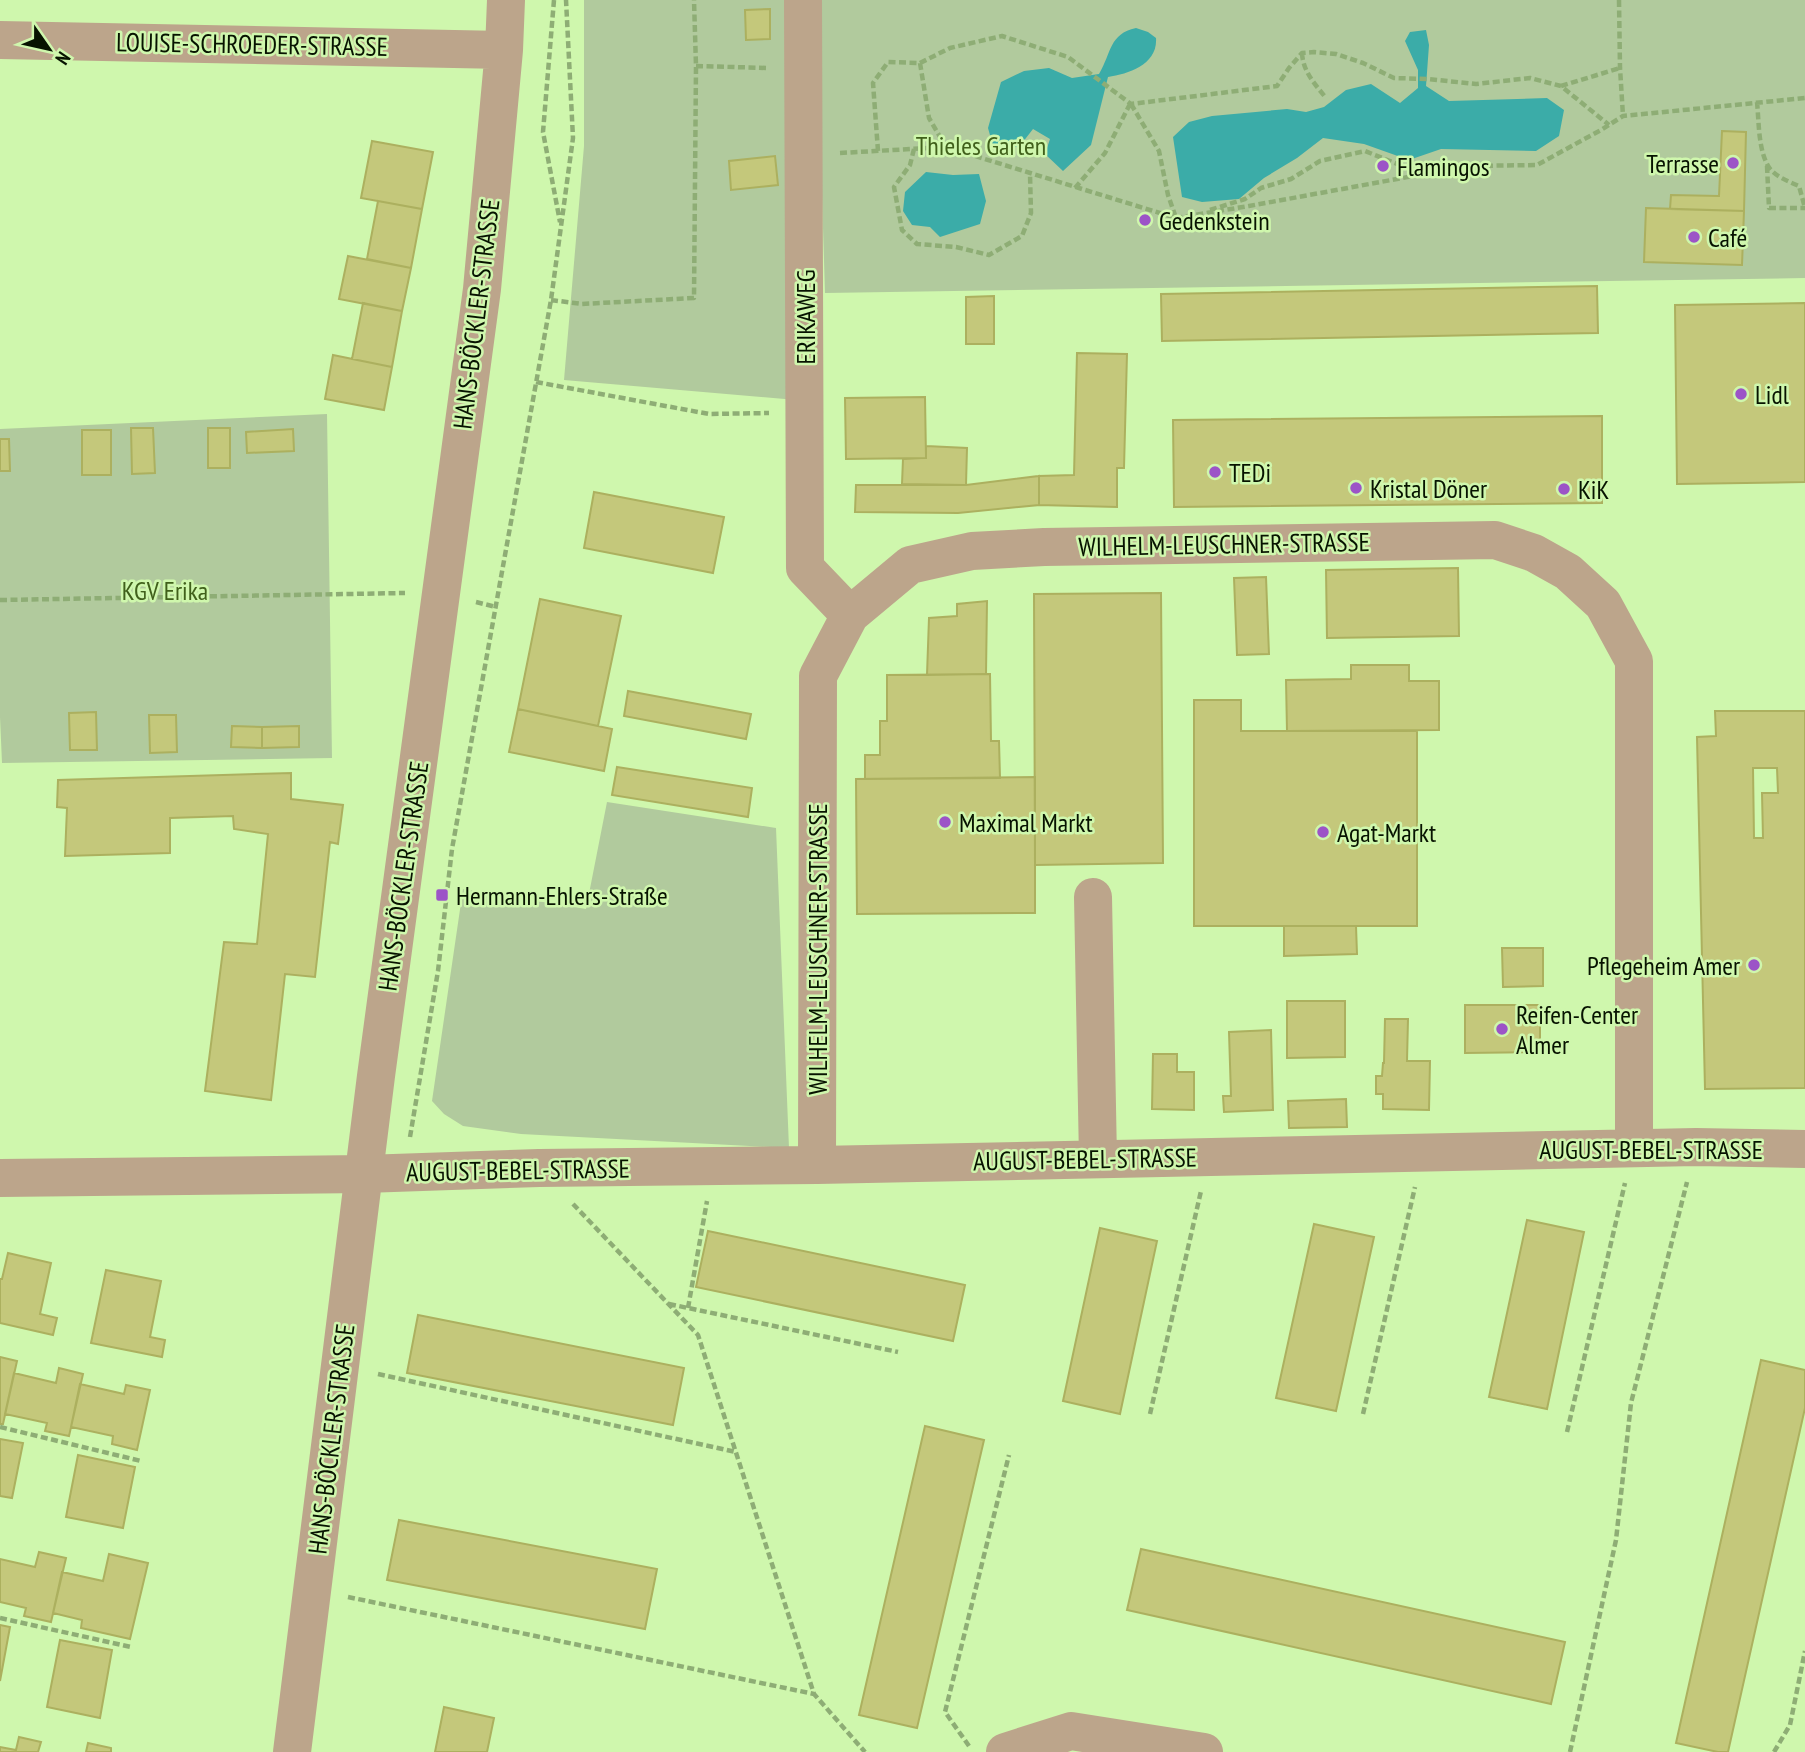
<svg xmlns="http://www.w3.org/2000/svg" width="1805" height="1752" viewBox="0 0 1805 1752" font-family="'PT Sans Narrow',sans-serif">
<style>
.green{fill:#b1ca9d}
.water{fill:#3baca8}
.building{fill:#c4c87b;stroke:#acb05f;stroke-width:2;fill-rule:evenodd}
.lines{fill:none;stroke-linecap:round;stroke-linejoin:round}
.path{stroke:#8ead75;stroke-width:4.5;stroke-dasharray:7 3.5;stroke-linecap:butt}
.minor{stroke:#bca58b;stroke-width:38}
.poi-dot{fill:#9c54c7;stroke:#cff7ad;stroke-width:2.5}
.labels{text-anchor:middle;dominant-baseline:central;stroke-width:5;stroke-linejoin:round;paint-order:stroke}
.street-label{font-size:26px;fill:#071300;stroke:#cff7ad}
.park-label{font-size:26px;fill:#40601b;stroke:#cff7ad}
.poi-label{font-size:26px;fill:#071300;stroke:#cff7ad;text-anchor:start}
</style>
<rect width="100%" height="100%" fill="#cff7ad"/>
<!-- green -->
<path class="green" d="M584,0H793L796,400L564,380L584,146Z
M816,0H1805V278L825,293Z
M327,414L332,758L2,763L0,717V429Z
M607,802L776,828L789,1148L521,1134L463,1126L444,1114L432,1101L463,889L586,909Z"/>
<!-- water -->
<path class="water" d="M1136,28L1148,32L1156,38C1158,64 1129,74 1108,77L1091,145L1063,171L1045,154L1050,139L1033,129L1019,147L993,146L988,128L1001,82L1024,71L1049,68L1072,78L1099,74C1112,52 1109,34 1136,28Z
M1426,30L1429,45L1426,86L1449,101L1547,98L1564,110L1559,136L1536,151L1441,149L1409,160L1364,144L1323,138L1297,158L1264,178L1239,199L1202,202L1182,197L1173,137L1189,122L1212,116L1287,109L1306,112L1324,107L1346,90L1371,84L1400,103L1418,88V70L1405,41L1410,32Z
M926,172L953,175L979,174L986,201L980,224L940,237L930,227L912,225L903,211L905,192Z"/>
<!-- building -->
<path class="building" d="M770,9V39L746,40L745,10Z
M1722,131L1746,132L1744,211L1670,209L1671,195L1719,196Z
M372,141L433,152L422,209L361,198Z
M775,156L778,185L731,190L729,161Z
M378,201L422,209L411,268L367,259Z
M1646,208L1744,211L1742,265L1644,262Z
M348,256L411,268L402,311L339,299Z
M1597,286L1598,333L1162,341L1161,294Z
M994,296V344H966V297Z
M363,303L402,311L392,367L352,359Z
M1805,303V482L1677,484L1675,305Z
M1077,353L1127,354L1124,468H1117V507L1039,505V476L1074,475Z
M333,355L392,367L384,410L325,399Z
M925,397L926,458L846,459L845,398Z
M1602,416V503L1174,507L1173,420Z
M131,428H153L155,473L132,474Z
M208,428H230V468H208Z
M293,429L294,451L247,453L246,432Z
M82,430H111V475H82Z
M0,439H9L10,471H0Z
M926,446L967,448L966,485L902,484L903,459L926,458Z
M1039,476V505L958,513L855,512L856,485H966Z
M594,492L724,517L713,573L584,548Z
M1458,568L1459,636L1327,638L1326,570Z
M1266,577L1269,654L1237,655L1234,578Z
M1161,593L1163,863L1035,865L1034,594Z
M540,599L621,616L598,726L518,709Z
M987,601L986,674L927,675L929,618L957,616V604Z
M1351,665H1409V681H1439V730L1287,731L1286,680L1351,679Z
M990,674L991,741H999L1000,778L865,779V755H880V721H887V675Z
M628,691L751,714L746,739L624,716Z
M1194,700H1241V731H1417V926H1194Z
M518,709L612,729L604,771L509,752Z
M1715,711H1805V1088L1705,1089L1697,737L1716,736ZM1753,768H1777L1778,793H1762L1763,838H1754Z
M96,712L97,750H70L69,713Z
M149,715H176L177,752L150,753Z
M232,726L262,727V748L231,747Z
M299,726V747L262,748V727Z
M617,767L752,788L748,817L612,795Z
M291,773V799L343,805L338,844L330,842L315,977L285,974L271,1100L205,1091L224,942L257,944L268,834L234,829L233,816L170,818V853L65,856L67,808L57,807L58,780Z
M1035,777V913L857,914L856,779Z
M1284,926H1356L1357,954L1284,956Z
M1502,948H1543V986L1503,987Z
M1287,1001H1345V1057L1287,1058Z
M1465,1005H1540V1052L1465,1053Z
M1385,1019H1408L1407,1061H1430L1429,1110L1383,1109V1094H1376V1076H1382L1383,1063H1384Z
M1271,1030L1273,1110L1224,1112L1223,1096H1231L1229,1032Z
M1153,1054H1177V1072H1194V1110L1152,1109Z
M1346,1099L1347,1127L1289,1128L1288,1101Z
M1527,1220L1584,1232L1547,1409L1489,1397Z
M1314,1224L1374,1237L1336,1411L1276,1398Z
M1100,1228L1157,1241L1120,1414L1063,1401Z
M708,1231L965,1285L953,1341L696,1287Z
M8,1253L51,1263L40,1314L57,1318L53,1335L0,1323V1279H2Z
M106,1270L161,1281L150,1337L165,1340L162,1357L91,1343Z
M418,1315L684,1368L673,1425L407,1373Z
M0,1357L17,1361L3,1424H0Z
M1761,1360L1805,1370V1408L1728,1752H1718L1676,1743Z
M59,1368L83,1374L69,1436L45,1431L47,1423L5,1414L14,1373L56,1383Z
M80,1384L124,1394L126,1385L150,1390L137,1450L112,1444L113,1436L71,1427Z
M925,1426L984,1440L917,1728L859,1715Z
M0,1439L23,1443L12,1498L0,1496Z
M78,1455L135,1467L123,1528L66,1517Z
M399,1520L657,1569L645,1629L387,1580Z
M1141,1549L1565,1642L1551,1704L1127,1610Z
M39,1552L66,1558L51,1622L24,1616L26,1608L0,1602V1559L35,1567Z
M109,1554L148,1563L130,1639L81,1628L82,1620L53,1613L62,1572L103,1581Z
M0,1625L10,1627L0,1681Z
M60,1640L112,1650L100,1718L47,1707Z
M444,1707L494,1718L487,1752H435Z
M19,1737L41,1742L38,1752H0V1747L16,1750Z
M88,1743L111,1748V1752H86Z"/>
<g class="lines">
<!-- path -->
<path class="path" d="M554,0L543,132L560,222
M1619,0L1620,68L1623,116
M1302,53C1303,72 1315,84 1326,98
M920,63L929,118L946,147
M696,66L768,68
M1561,86L1620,68
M1757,102C1759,121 1758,146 1767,164C1772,175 1787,181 1799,186L1805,208
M1131,104L1159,151L1168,195L1176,218
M914,149L910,165L894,187L902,230L917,244L956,247L989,255L1022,236L1031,213L1030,174
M878,151L873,83L888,62L920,63L950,48L1002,36L1068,57L1131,104L1277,86L1289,68L1302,53L1314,52L1336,54L1363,63L1394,78L1428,79L1476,84L1530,78L1561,86L1609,125
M840,153L946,147L1176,218L1249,206L1468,166L1537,165L1601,130L1623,116L1805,98
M1767,166L1769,208H1805
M1075,188L1105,153L1130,104
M1210,210L1245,199L1261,188L1291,179L1320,161L1365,151L1422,174
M551,300L582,304L694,298L696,66L694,0
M536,382L709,414L769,413
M0,600L405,593
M476,602L496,607
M410,1137L438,971L452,849L551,300L573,138L566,0
M573,1204L698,1335L814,1694L865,1752
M669,1304L898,1352
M688,1308L707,1201
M378,1374L736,1452
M1150,1414L1201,1191
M1363,1414L1415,1187
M0,1427L141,1461
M1567,1432L1625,1183
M348,1597L814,1694
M0,1618L131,1647
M969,1746L945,1712L1009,1455
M1570,1752L1616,1540L1631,1403L1687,1182
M1774,1752L1790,1725L1805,1651"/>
<!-- minor -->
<path class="minor" d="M803,0L805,568L850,615
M0,40L504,50
M1093,897L1098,1159
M817,1165L818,676L850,615L910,565L972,551L1044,547L1495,540L1534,553L1568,572L1603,604L1634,661V1148
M0,1178L364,1174L539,1168L817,1165L1696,1147L1805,1149
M292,1752L376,1076L482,289L504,50L506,0
M1005,1752L1071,1731L1204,1752"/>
</g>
<!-- markers -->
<g class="poi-dot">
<circle cx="1733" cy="163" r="7"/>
<circle cx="1383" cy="166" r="7"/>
<circle cx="1145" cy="220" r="7"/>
<circle cx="1694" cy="237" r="7"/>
<circle cx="1741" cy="394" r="7"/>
<circle cx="1215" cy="472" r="7"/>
<circle cx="1356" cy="488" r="7"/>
<circle cx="1564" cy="489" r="7"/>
<circle cx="945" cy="822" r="7"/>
<circle cx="1323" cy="832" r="7"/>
<rect x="435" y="888" width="14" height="14" rx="3.5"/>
<circle cx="1754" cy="965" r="7"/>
<circle cx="1502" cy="1029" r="7"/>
</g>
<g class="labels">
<!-- street labels -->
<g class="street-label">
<text transform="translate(252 44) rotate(1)">LOUISE-SCHROEDER-STRASSE</text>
<text transform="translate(476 314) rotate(-83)">HANS-BÖCKLER-STRASSE</text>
<text transform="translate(805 317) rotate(-90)">ERIKAWEG</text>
<text transform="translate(1224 544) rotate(-1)">WILHELM-LEUSCHNER-STRASSE</text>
<text transform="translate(403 876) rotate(-82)">HANS-BÖCKLER-STRASSE</text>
<text transform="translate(817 949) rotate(-90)">WILHELM-LEUSCHNER-STRASSE</text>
<text x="1651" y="1149">AUGUST-BEBEL-STRASSE</text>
<text transform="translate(1085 1159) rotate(-1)">AUGUST-BEBEL-STRASSE</text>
<text transform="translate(518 1170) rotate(-1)">AUGUST-BEBEL-STRASSE</text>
<text transform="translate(331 1439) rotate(-83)">HANS-BÖCKLER-STRASSE</text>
</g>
<!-- park labels -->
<g class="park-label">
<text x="981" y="145">Thieles Garten</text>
<text x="165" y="590">KGV Erika</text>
</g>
<!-- poi labels -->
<g class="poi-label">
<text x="1719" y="163" text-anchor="end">Terrasse</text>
<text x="1397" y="166">Flamingos</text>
<text x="1159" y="220">Gedenkstein</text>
<text x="1708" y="237">Café</text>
<text x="1755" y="394">Lidl</text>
<text x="1229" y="472">TEDi</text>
<text x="1370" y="488">Kristal Döner</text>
<text x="1578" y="489">KiK</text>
<text x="959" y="822">Maximal Markt</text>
<text x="1337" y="832">Agat-Markt</text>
<text x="456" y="895">Hermann-Ehlers-Straße</text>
<text x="1740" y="965" text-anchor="end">Pflegeheim Amer</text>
<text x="1516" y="1014">Reifen-Center<tspan x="1516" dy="30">Almer</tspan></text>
</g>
</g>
<!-- north arrow -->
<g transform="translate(49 49) rotate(124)" stroke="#cff7ad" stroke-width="5" paint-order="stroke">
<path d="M0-5L12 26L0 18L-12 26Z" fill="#071300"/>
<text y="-10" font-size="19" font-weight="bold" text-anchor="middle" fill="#071300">N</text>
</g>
</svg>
